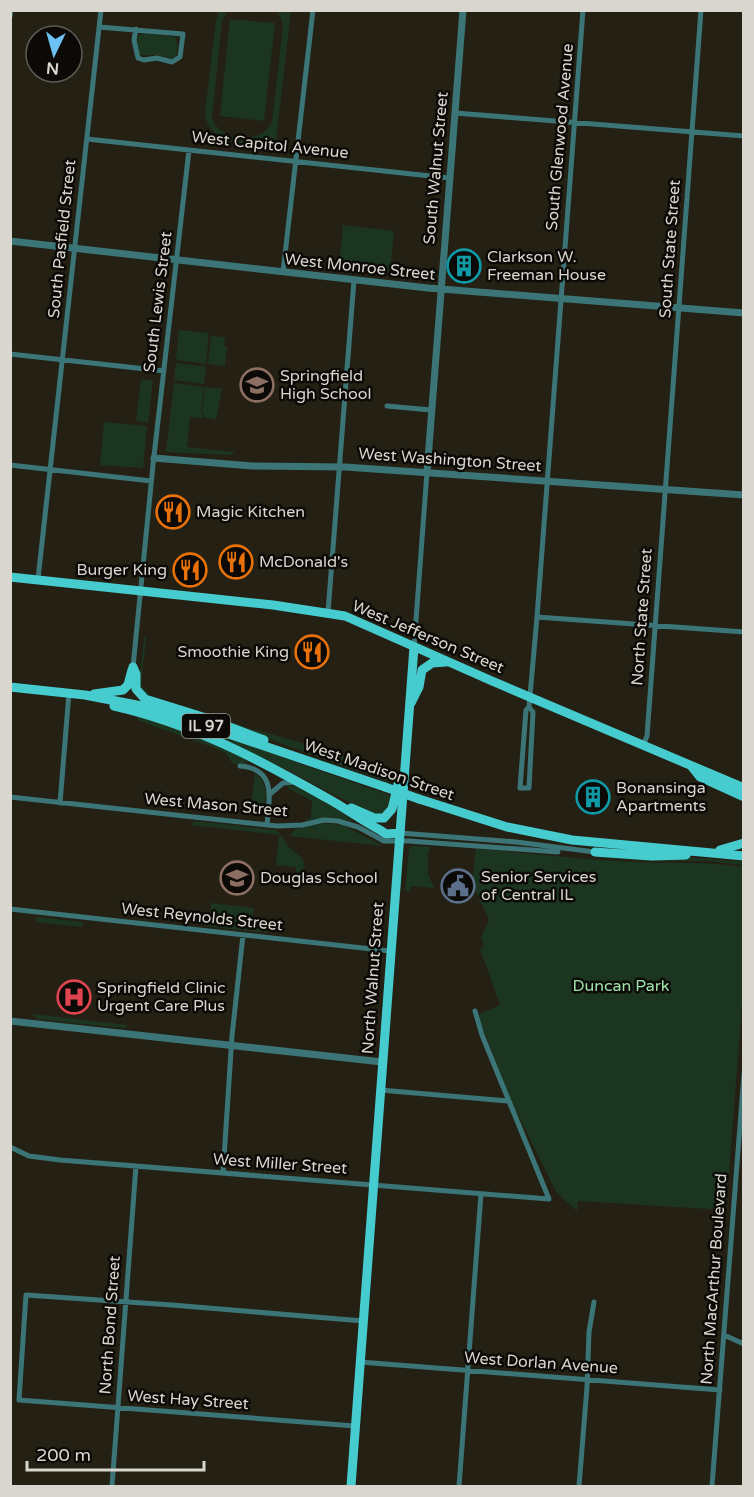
<svg xmlns="http://www.w3.org/2000/svg" width="754" height="1497" viewBox="0 0 754 1497" font-family="'Varela Round',sans-serif">
<style>
.green{fill:#1c3521}
.lines{fill:none;stroke-linecap:round;stroke-linejoin:round}
.minor{stroke:#3c7577;stroke-width:5}
.tertiary{stroke:#3c7577;stroke-width:7}
.primary{stroke:#46cccf;stroke-width:9}
.primary-bridge{stroke:#46cccf;stroke-width:9}
.labels{text-anchor:middle;dominant-baseline:central;stroke-width:5;stroke-linejoin:round;paint-order:stroke}
.shield{fill:#0c0a06;stroke:#9b9992;stroke-width:1.5}
.shield-label{font-size:15px;font-weight:bold;fill:#d8d6ce}
.street-label{font-size:16px;fill:#d8d6ce;stroke:#0c0a06}
.poi-label{font-size:16px;fill:#d8d6ce;stroke:#0c0a06;text-anchor:start}
.park-label{font-size:16px;fill:#9ee2aa;stroke:#0c0a06}
</style>
<rect width="100%" height="100%" fill="#242114"/>
<!-- green -->
<path class="green" d="M219,11H227L222,21L212,118C220,142 261,145 272,122L283,26L280,16L276,11H291L276,140C267,140 261,143 253,143C232,144 207,137 205,113L216,20Z
M230,19L275,23L264,121L220,116Z
M142,33L175,37L178,45L176,56L172,59L160,55H141L139,54L137,38Z
M343,225L394,231L390,273L339,267Z
M179,330L209,333L206,364L176,360Z
M211,336L225,337L224,346H227L225,366L208,364Z
M176,363L206,367L204,384L174,380Z
M141,379L153,380L148,423L136,421Z
M174,383L204,387L201,412L204,418L190,417L187,447L235,452L231,455L166,452Z
M205,387L222,389L216,420L206,418L202,412Z
M104,422L147,426L143,468L100,465Z
M146,637L141,685L150,696L187,707L253,730L254,729L392,770L391,783C308,755 228,722 145,696L139,686L144,638Z
M138,716L208,741L245,759L247,765L232,763L226,753L212,747L137,720Z
M180,721L389,795L388,808L380,815L369,813L283,768Z
M255,773C269,785 266,798 264,814L250,812Z
M288,785L296,786L353,818L351,821L334,818L306,820L305,819L311,818L312,801L288,788Z
M194,821L276,830L281,835L192,825Z
M322,823L343,825L383,846L290,836L295,829Z
M279,836H282L288,846L303,859L304,869L300,874H296V867L276,865Z
M413,846L430,847V850L428,851V874L434,888L411,886L410,892L405,891L409,848Z
M476,849C530,853 583,860 637,862C673,864 708,861 743,867V992L726,1210L578,1201L577,1211L557,1193L514,1107L480,1021V1014L500,1005L480,949L484,946L481,937L489,920L472,883Z
M596,855L700,858L743,862V865L709,861H643L594,857Z
M211,903L254,908L252,924L210,920Z
M37,917L82,922L83,927L36,922Z
M203,921L267,929V933L204,926Z
M33,1014L127,1025L126,1028L112,1027V1024L111,1027L37,1019Z"/>
<g class="lines">
<!-- minor -->
<path class="minor" d="M10,17L11,10
M99,27L183,34L180,57L172,62L157,58L144,60L138,58L134,40L136,29
M455,113L744,136
M87,139L449,178
M283,272L313,10
M10,354L164,371
M387,406L431,410
M10,465L151,481
M38,579L101,10
M328,612L354,280
M537,617L744,632
M414,647L427,472
M133,667L153,465L189,150
M529,707L533,712L529,788H520L526,710L529,707L537,617L583,10
M643,746L647,736L701,10
M240,766C277,769 269,798 267,825
M270,794L283,783L295,782
M10,797L277,826L302,825L324,820L338,821L358,827L384,841H409L558,852
M60,803L69,693
M400,833L516,842L595,852
M10,909L390,951
M380,1090L508,1101
M10,1147L29,1156L60,1160L549,1199L482,1035L475,1011
M223,1173L232,1036L243,935
M724,1335L744,1344
M360,1362L720,1390
M355,1426L19,1400L26,1295L172,1305L363,1321
M112,1486L136,1166
M459,1486L481,1194
M579,1486L587,1387L589,1332L594,1302
M712,1486L744,1074"/>
<!-- tertiary -->
<path class="tertiary" d="M10,241L428,288L744,313
M154,458L252,466L345,467L744,495
M427,472L463,10
M10,1021L382,1062"/>
<!-- primary -->
<path class="primary" d="M10,577L273,605L345,616L492,681L744,788
M133,667L136,674V689L145,699L206,718L264,740
M10,687L85,695L152,708L385,787
M94,694L123,690L128,685L132,670
M411,703L419,687L422,670L432,663L446,662
M114,706C190,723 258,759 325,797C344,807 361,820 380,830L386,834L400,833
M692,767L700,777L744,797
M419,799L507,827L572,840L744,856
M351,808L374,818H384L392,809L398,784
M720,850L744,843
M595,852L652,856L686,855
M351,1486L414,647"/>
<!-- primary-bridge -->
<path class="primary-bridge" d="M385,787L419,799"/>
</g>
<!-- icons -->
<defs>
<g id="building-ring" transform="scale(1.725)"><circle r="9.5" fill="#0c0a06" stroke="#0f9aa8" stroke-width="1.5"/><path d="M-4-6H4V6H1V3H-1V6H-4ZM-2.5-4.3h1.7v1.8h-1.7ZM.8-4.3h1.7v1.8H.8ZM-2.5-1h1.7V.8h-1.7ZM.8-1h1.7V.8H.8Z" fill="#0f9aa8"/></g>
<g id="school-ring" transform="scale(1.725)"><circle r="9.5" fill="#0c0a06" stroke="#8d6e63" stroke-width="1.5"/><path d="M0-5L7-2L0 1L-7-2ZM-4 1L0 2.5L4 1V4Q0 6-4 4Z" fill="#8d6e63"/></g>
<g id="restaurant-ring" transform="scale(1.725)"><circle r="9.5" fill="#0c0a06" stroke="#e8710a" stroke-width="1.5"/><path d="M-5-6h1v4h1v-4h1v4h1v-4h1v5L-1.5 .5V6h-2V.5L-5-1ZM5-6V6H3V1.5H1.5Q1.5-4 5-6Z" fill="#e8710a"/></g>
<g id="civic-ring" transform="scale(1.725)"><circle r="9.5" fill="#0c0a06" stroke="#5c6f8a" stroke-width="1.5"/><path d="M-.6-6.5H3V-4.5H.6V-3L4-1V1h2V6H-6V1h2V-1L-.6-3ZM-1.2 2.5V6h2.4V2.5Z" fill="#5c6f8a"/></g>
<g id="hospital-ring" transform="scale(1.725)"><circle r="9.5" fill="#0c0a06" stroke="#e0444e" stroke-width="1.5"/><path d="M-5-5h3v3.5h4V-5h3V5h-3V1.5h-4V5h-3Z" fill="#e0444e"/></g>
</defs>
<g fill-rule="evenodd">
<use href="#building-ring" x="464" y="266"/>
<use href="#school-ring" x="257" y="385"/>
<use href="#restaurant-ring" x="173" y="512"/>
<use href="#restaurant-ring" x="236" y="562"/>
<use href="#restaurant-ring" x="190" y="570"/>
<use href="#restaurant-ring" x="312" y="652"/>
<use href="#building-ring" x="593" y="797"/>
<use href="#school-ring" x="237" y="878"/>
<use href="#civic-ring" x="458" y="886"/>
<use href="#hospital-ring" x="74" y="997"/>
</g>
<g class="labels">
<!-- shield labels -->
<rect class="shield" x="182" y="714" width="48" height="24" rx="4.5"/>
<g class="shield-label">
<text x="206" y="726">IL 97</text>
</g>
<!-- street labels -->
<g class="street-label">
<text transform="translate(560 137) rotate(-85)">South Glenwood Avenue</text>
<text transform="translate(270 145) rotate(6)">West Capitol Avenue</text>
<text transform="translate(436 168) rotate(-85)">South Walnut Street</text>
<text transform="translate(62 239) rotate(-84)">South Pasfield Street</text>
<text transform="translate(670 249) rotate(-86)">South State Street</text>
<text transform="translate(360 267) rotate(6)">West Monroe Street</text>
<text transform="translate(158 302) rotate(-83)">South Lewis Street</text>
<text transform="translate(450 460) rotate(4)">West Washington Street</text>
<text transform="translate(642 617) rotate(-86)">North State Street</text>
<text transform="translate(428 637) rotate(23)">West Jefferson Street</text>
<text transform="translate(379 770) rotate(19)">West Madison Street</text>
<text transform="translate(216 805) rotate(5)">West Mason Street</text>
<text transform="translate(202 917) rotate(6)">West Reynolds Street</text>
<text transform="translate(373 978) rotate(-86)">North Walnut Street</text>
<text transform="translate(280 1164) rotate(4)">West Miller Street</text>
<text transform="translate(714 1279) rotate(-86)">North MacArthur Boulevard</text>
<text transform="translate(110 1325) rotate(-86)">North Bond Street</text>
<text transform="translate(541 1363) rotate(4)">West Dorlan Avenue</text>
<text transform="translate(188 1400) rotate(4)">West Hay Street</text>
</g>
<!-- poi labels -->
<g class="poi-label">
<text x="487" y="257">Clarkson W.<tspan x="487" dy="18">Freeman House</tspan></text>
<text x="280" y="376">Springfield<tspan x="280" dy="18">High School</tspan></text>
<text x="196" y="512">Magic Kitchen</text>
<text x="259" y="562">McDonald's</text>
<text x="167" y="570" text-anchor="end">Burger King</text>
<text x="289" y="652" text-anchor="end">Smoothie King</text>
<text x="616" y="788">Bonansinga<tspan x="616" dy="18">Apartments</tspan></text>
<text x="481" y="877">Senior Services<tspan x="481" dy="18">of Central IL</tspan></text>
<text x="260" y="878">Douglas School</text>
<text x="97" y="988">Springfield Clinic<tspan x="97" dy="18">Urgent Care Plus</tspan></text>
</g>
<!-- park labels -->
<g class="park-label">
<text x="621" y="986">Duncan Park</text>
</g>
</g>
<!-- border -->
<rect width="754" height="1497" fill="none" stroke="#d8d6ce" stroke-width="24"/>
<!-- north arrow -->
<g transform="translate(54 54) rotate(185)"><circle r="28" fill="#0c0a06" stroke="#5e5c56" stroke-width="1.5"/>
<path d="M0-4.5L10 22L0 15L-10 22Z" fill="#6dc2f3"/>
<text y="-9" font-size="16" font-weight="bold" text-anchor="middle" fill="#d8d6ce">N</text>
</g>
<!-- scale -->
<path d="M27 1461v9h177v-9" fill="none" stroke="#d8d6ce" stroke-width="3"/>
<text x="36" y="1461" font-size="18" fill="#d8d6ce" stroke="#0c0a06" stroke-width="4.5" paint-order="stroke">200 m</text>
</svg>
